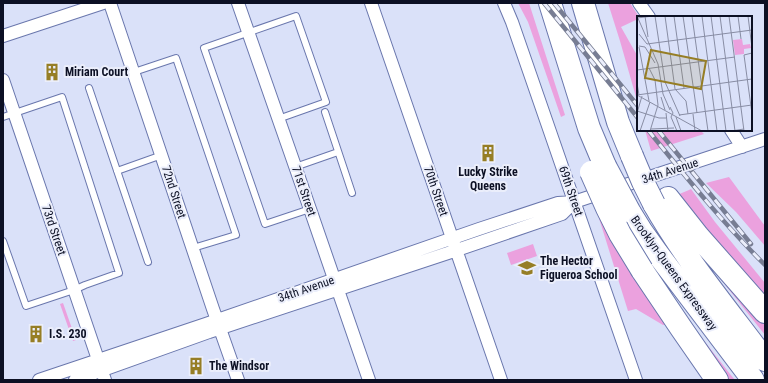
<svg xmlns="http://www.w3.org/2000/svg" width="768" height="383" viewBox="0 0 768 383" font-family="'Roboto Condensed',sans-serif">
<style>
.green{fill:#eba1de}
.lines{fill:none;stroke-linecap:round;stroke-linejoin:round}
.lane-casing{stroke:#6a77ad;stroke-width:8}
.street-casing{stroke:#6a77ad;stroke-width:14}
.highway-casing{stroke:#6a77ad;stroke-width:24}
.lane{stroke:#fff;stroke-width:6}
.street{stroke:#fff;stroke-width:12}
.highway{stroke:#fff;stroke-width:22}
.rail-casing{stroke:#777d93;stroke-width:4.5}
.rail{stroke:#ebeefb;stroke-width:3;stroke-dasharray:9;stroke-linecap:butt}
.highway-bridge-casing{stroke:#6a77ad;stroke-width:24;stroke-linecap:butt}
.highway-bridge{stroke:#fff;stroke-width:22}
.labels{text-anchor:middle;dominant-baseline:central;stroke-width:4;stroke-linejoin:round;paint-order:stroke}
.poi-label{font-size:12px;font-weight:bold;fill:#0c1024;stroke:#ebeefb;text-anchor:start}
.street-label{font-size:12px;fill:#0c1024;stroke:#ebeefb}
.inset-road{fill:none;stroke:#888da4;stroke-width:1}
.view{fill:#967e25;fill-opacity:0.15;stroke:#967e25;stroke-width:2}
.inset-edge{fill:none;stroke:#0c1024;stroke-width:2}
</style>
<rect width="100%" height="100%" fill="#dae1f9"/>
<!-- green -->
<path class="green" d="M518,3H529L565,115L561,117L528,22Z
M608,3H630L639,17H638V19L621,27L638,57V104L620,41Z
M645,130H700L704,134L651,151Z
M729,177L765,226V246L736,212L706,183Z
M691,189L715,222L765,283V304L677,195L689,190Z
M602,214L671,324L663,325L636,309L628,311L598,215Z
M533,244L537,256L511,265L507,253Z
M700,253L765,322V335Z
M63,303L76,340L73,341L60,304Z
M683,314L730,374L735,380H726Z"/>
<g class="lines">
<!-- lane casing -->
<g class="lane-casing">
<path id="lane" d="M134,72L176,58L236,235L193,248
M89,88L148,262
M325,112L352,193
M3,117L62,97L119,273L85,285L74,290L26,306L3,241
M278,119L326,102L296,16L204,48L265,224L310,209
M295,167L338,152
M117,171L162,155"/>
</g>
<!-- street casing -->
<g class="street-casing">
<path id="street" d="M110,3L213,309L238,380
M238,3L310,209L369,380
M371,3L501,380
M504,3L512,22L547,123L636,380
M639,3L649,17
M3,36L103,3
M3,80L105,380
M731,130L742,147
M39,380L206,324L479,229L558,203L574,202L765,139
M75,380L209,332L457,250L562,214L574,202"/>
</g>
<!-- highway casing -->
<g class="highway-casing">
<path id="highway" d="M550,3L589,128L605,166
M583,3L618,122L632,156
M668,198L698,236L765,312
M654,204C686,260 727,309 765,360
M629,211L642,232L657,253L753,380
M642,270L681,328L717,380"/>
</g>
<!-- lane -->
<use href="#lane" class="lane"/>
<!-- street -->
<use href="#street" class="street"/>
<!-- highway -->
<use href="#highway" class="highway"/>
<!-- rail casing -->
<g class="rail-casing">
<path id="rail" d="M544,3L638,118
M554,3L638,106
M648,130C686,177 722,222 765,265
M658,130L751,244"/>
</g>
<!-- rail -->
<use href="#rail" class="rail"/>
<!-- highway-bridge casing -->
<g class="highway-bridge-casing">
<path id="highway-bridge" d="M632,156L643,182L654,204
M605,166L629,211
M591,172L607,208L620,234L642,270"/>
</g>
<!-- highway-bridge -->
<use href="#highway-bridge" class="highway-bridge"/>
</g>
<!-- icons -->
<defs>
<g id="building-bare" transform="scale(1.38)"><path d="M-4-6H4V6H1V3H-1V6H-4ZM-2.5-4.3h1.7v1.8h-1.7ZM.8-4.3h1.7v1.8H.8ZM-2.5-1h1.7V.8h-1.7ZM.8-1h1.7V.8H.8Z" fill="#967e25" stroke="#ebeefb" stroke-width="2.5" paint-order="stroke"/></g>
<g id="school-bare" transform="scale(1.38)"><path d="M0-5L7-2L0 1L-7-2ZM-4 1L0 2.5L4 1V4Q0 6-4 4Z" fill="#967e25" stroke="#ebeefb" stroke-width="2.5" paint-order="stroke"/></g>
</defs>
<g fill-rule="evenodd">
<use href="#building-bare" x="52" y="72"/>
<use href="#building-bare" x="488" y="153"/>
<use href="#school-bare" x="527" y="268"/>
<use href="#building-bare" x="36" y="334"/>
<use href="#building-bare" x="196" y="366"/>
</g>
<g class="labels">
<!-- poi labels -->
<g class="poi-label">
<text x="65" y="72">Miriam Court</text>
<text x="488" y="172" text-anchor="middle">Lucky Strike<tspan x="488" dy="14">Queens</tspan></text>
<text x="540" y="261">The Hector<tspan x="540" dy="14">Figueroa School</tspan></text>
<text x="49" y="334">I.S. 230</text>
<text x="209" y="366">The Windsor</text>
</g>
<!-- street labels -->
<g class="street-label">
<text transform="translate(670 171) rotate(-18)">34th Avenue</text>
<text transform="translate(304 191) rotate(71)">71st Street</text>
<text transform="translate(436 191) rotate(71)">70th Street</text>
<text transform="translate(571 191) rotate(71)">69th Street</text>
<text transform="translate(174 192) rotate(72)">72nd Street</text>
<text transform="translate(54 230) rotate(71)">73rd Street</text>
<text transform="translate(674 273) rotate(54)">Brooklyn-Queens Expressway</text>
<text transform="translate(306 289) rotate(-19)">34th Avenue</text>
</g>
</g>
<!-- overview -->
<g transform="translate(637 16)">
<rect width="115" height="115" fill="#dae1f9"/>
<path d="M105,23L106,29L113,28L114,32L107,33V38L98,39L96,24Z" fill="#eba1de"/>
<path class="inset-road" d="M0,0L21,48L26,78L33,94M8,0L11,21M18,0L28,66L43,100M28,0L38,73L49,85L51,98M37,0L47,72M46,0L60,97M55,0L71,115M65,0L80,115M74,0L89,115M83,0L98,115M92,0L107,115M101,0L104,23M111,0L115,32M0,2L16,0M2,18L10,28M10,28L115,14M2,30L8,31L18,47M2,31L12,85M115,37L107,39L115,98M12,52L18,64L21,89L13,115M0,54L98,41M0,67L2,79M0,79L115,63M0,79L65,115M24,81L28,94M33,91L36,97L34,101L40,115M0,95L22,102H29M0,97L5,80M29,97L31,115M56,98L58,115M42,99L115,89M39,101L44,115M14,113L37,112M3,115L13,86M94,115L107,113"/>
<path class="view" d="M14,34L69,45L64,73L8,62Z"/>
<rect width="115" height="115" class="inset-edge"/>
</g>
<!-- border -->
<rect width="768" height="383" fill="none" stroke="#0c1024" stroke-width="8"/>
</svg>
